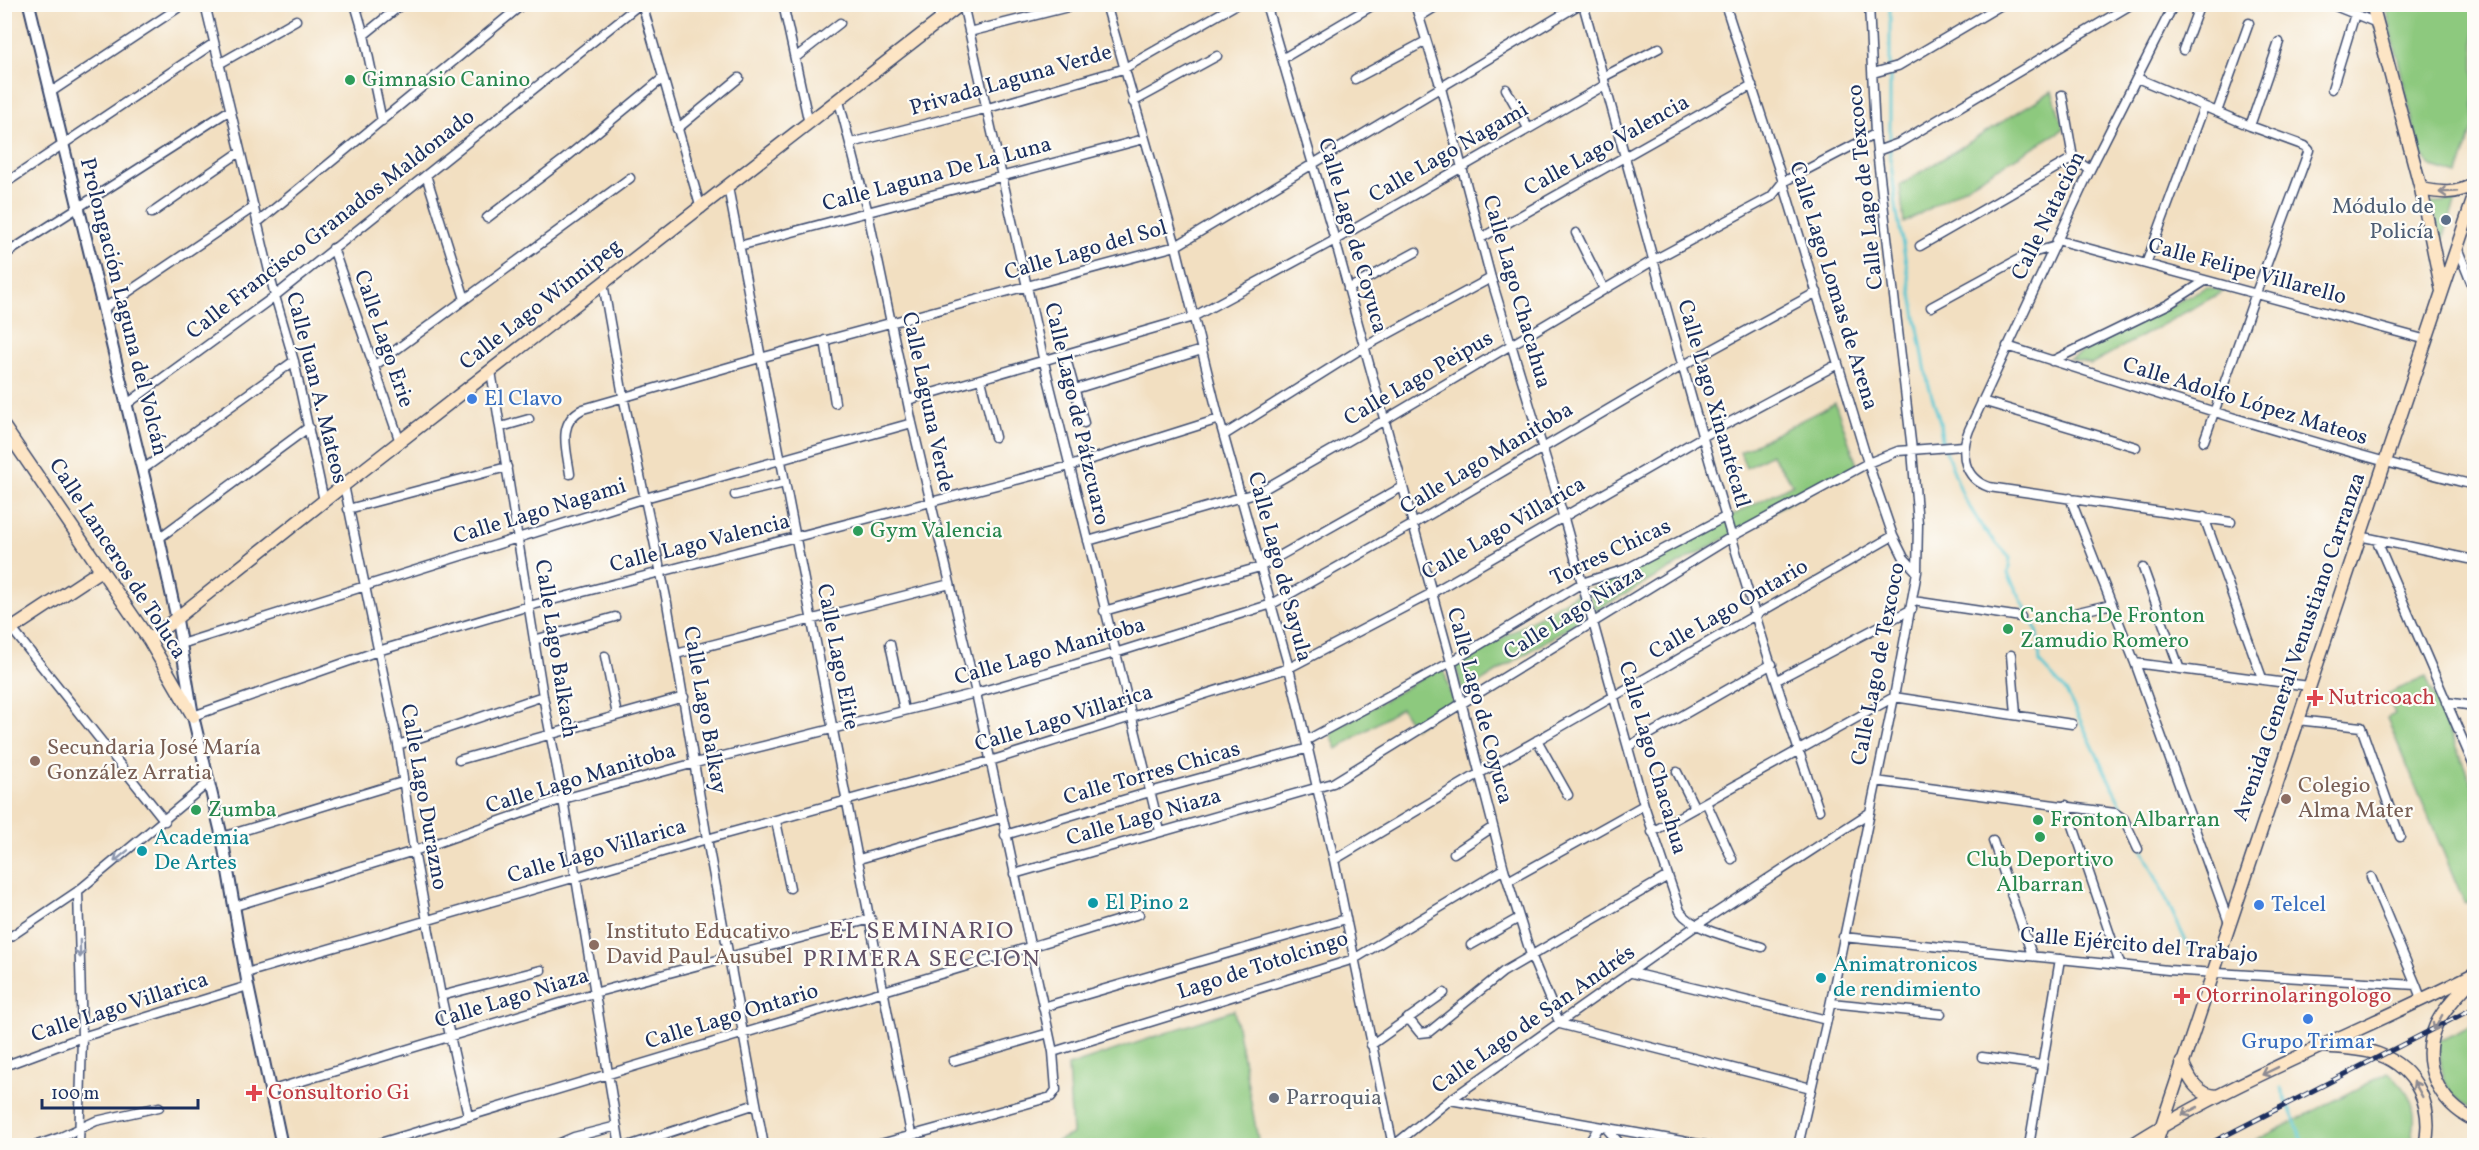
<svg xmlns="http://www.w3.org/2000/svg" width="2479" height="1150" viewBox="0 0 2479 1150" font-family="Vollkorn,serif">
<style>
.green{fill:#8dc97e;stroke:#547c6e;stroke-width:1.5}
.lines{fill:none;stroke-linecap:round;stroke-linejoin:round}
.stream{stroke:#5ac6d1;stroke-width:3}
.minor-casing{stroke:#3b496d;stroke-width:11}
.tertiary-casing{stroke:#3b496d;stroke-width:14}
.secondary-casing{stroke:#3b496d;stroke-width:15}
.minor{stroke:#fff;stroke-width:8}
.tertiary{stroke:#fff;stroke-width:10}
.secondary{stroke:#fde5c5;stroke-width:12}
.rail-casing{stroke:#1b2f5e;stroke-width:5}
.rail{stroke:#fdfcf7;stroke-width:3;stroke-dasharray:9;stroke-linecap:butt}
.oneway{stroke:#8c8a92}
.oneway2{stroke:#8d97ae}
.leisure-dot{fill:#2e9e5b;stroke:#fdfcf7;stroke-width:2}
.service-dot{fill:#5c6f8a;stroke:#fdfcf7;stroke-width:2}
.shop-dot{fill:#3f7fe0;stroke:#fdfcf7;stroke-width:2}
.health-dot{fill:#e0444e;stroke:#fdfcf7;stroke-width:2}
.education-dot{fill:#8d6e63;stroke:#fdfcf7;stroke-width:2}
.culture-dot{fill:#0f9aa8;stroke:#fdfcf7;stroke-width:2}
.worship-dot{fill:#6b7280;stroke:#fdfcf7;stroke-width:2}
.labels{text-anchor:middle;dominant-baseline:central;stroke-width:4.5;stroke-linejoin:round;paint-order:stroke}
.leisure-label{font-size:22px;fill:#27864d;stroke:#fdfcf7;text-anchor:start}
.street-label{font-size:22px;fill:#1b2f5e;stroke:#fdfcf7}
.service-label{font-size:22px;fill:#4e5e75;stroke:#fdfcf7;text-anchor:end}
.shop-label{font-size:22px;fill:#366cbe;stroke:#fdfcf7;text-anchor:start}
.health-label{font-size:22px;fill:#be3a42;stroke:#fdfcf7;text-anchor:start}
.education-label{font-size:22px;fill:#785e54;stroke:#fdfcf7;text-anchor:start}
.culture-label{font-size:22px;fill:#0d838f;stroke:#fdfcf7;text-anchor:start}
.worship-label{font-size:22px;fill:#5b616d;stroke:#fdfcf7;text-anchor:start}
.neighbourhood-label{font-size:24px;letter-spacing:1.5px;fill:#615067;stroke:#fdfcf7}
</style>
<rect width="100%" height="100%" fill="#fdfcf7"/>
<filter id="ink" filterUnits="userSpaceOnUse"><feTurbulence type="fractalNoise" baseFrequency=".0167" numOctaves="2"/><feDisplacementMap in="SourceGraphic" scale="12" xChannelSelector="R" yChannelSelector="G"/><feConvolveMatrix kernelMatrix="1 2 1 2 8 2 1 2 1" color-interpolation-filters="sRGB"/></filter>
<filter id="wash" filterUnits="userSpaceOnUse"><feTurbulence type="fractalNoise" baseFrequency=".008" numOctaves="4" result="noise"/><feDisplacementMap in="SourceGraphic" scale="24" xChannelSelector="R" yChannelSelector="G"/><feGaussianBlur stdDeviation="1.35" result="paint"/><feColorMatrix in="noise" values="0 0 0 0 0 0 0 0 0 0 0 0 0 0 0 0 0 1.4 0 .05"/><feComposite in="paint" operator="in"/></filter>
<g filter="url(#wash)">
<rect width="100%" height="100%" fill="#f2dfc1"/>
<!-- green -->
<path class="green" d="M2468,5L2474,7V126L2458,175L2432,167L2420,152L2385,5Z
M2052,91L2064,129L1904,223L1900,185Z
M2456,200L2442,242L2431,203Z
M2206,287L2224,291L2091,364L2069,359Z
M1835,403L1857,465L1595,611L1588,590L1793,484L1771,454L1746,468L1740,452Z
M1578,593L1583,618L1463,693L1456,665Z
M1443,666L1453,704L1414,728L1401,708L1337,749L1330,732Z
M2426,677L2474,789V900L2465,904L2387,718L2395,714L2387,694Z
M1234,1010L1259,1145H1049L1072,1134L1068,1066Z
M2474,1024V1109C2442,1095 2441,1073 2439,1041Z
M2388,1073C2415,1092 2419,1116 2410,1145H2247Z"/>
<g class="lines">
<!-- stream -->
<path class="stream" d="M1890,4V155L1897,213L1928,383L1940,422L1942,441L1964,498L1984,530L2010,558L2008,574L2038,633L2040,663L2066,691L2128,819
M2141,846L2190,950
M2281,1088L2305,1146"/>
</g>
</g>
<g filter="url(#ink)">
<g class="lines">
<!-- minor casing -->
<g class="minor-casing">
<path id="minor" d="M205,4L275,296L294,361L324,501
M355,4L364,35L382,121
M642,4L701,209
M783,4L809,124
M936,4L940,20
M963,4L1044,362L1160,831
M1106,4L1176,246L1219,419L1289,668L1334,860L1393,1146
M1266,4L1335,240L1451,662L1504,869L1531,955L1560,1024L1811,1088
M1415,4L1441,88L1491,278L1563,515L1644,805L1680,911C1693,931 1739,939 1762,947
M1583,4C1658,274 1727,546 1819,810
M1725,4L1783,182L1868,463L1893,536L1904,558L1917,572
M2174,4L2090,170L1969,430C1960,453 1963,478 1989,487L2231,522
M2330,4L2377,23
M1419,17L1440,4
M969,32L1080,4
M364,35L402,4
M2183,50L2200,4
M795,58L840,23
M1282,59L1375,4
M219,64L296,20
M1873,73L1898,66L2003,4
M1603,77L1659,48
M2137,78L2250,126L2305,146L2309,150L2256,293L2204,441
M1355,79L1426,41
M1506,89L1528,128
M2332,89L2355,14
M51,92L184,4
M2062,95L2073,158
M839,101L868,213L912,423L976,693L1053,1052L1056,1090L1051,1097L873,1146
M1133,102L1217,56
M2217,112L2249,23
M2250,126L2279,42
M677,129L739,78
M851,143L988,108L1123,69L1237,4
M1877,151L1899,143L2132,4
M426,175L465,299
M4,184L214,43
M728,187L911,1134
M152,213L240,152
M487,218L562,161L663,78
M257,223L523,4
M1576,233L1604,289
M1481,238L1752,85
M2057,240L2427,340
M739,246L1144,139
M1920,246L2073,158L2090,170
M333,248L400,442
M2458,250L2474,290
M4,255L230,110
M2146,264L2204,107
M603,283L623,396L666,597L707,839L764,1146
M1348,289L1416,252
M1931,307L2028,254L2053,247
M103,309L254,207
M825,340L835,403
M2007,346C2162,396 2317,446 2474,485
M1065,355L1084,423
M2052,361L2169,304L2205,281
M374,366L630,178
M491,371L543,696L563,799L620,1146
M981,380L995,437
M1075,389L1202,350
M908,400L1193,317L1335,240L1605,85
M1982,401L2136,447
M127,404L275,296L640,4
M501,427L529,419
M1224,435L1364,347L1491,278
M142,470L294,361
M570,474C567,450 556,422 583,409L760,358L1176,246L1580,4
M344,485L398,745L414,851L441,996L468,1115
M735,495L785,483
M2070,498L2135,663L2229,923
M348,509L507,467
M2204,517L2262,678
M2359,536L2474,560
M159,538L309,427
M1088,541L1259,492L1383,421L1654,260L1771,197L1783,182L1875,134
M2377,541L2474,766
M2143,568L2179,667
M1913,601L2021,617
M1104,611L1260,567L1402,487
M2070,614L2112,604
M4,619L165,821
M534,640L615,617
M181,644L645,498L912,423
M890,644L904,710
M676,654L950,584
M2011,655L2016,714
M605,656L617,715
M2135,663L2309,686
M1777,680L1912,609
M2446,702L2474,706
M193,716L378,651L529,606L1070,466L1219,419
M2297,720L2361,727L2400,837
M1307,740L1451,662L1582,583L1626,569L1727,516
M1537,740L1568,795
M398,745L543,696
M1629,746L1772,664
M459,760L684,697
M1677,772L1695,808
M1876,781L2115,813L2124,819L2138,849
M1706,802L1732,859
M2066,805L2120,964
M776,821L790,888
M1652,832L1894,697L2072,724
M1005,835L1150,792L1309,748
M222,837L402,782
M1993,841L2032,955
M1454,853L1493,827
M859,859L1001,818
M1334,860L1480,773L1893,536
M1014,874L1333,783L1733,536L1868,463L1898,451L1963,446
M2371,877L2416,985
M1508,881L1644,805
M78,891L82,1037L79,1146
M235,906L414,851L563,799L695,763L976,693L1115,653L1272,604L1412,525L1682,366L1817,292
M1843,937L2168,970L2416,985L2422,1001
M4,941L78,891L208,783
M1471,945L1519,918
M246,973L707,839L990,761L1289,668L1430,594L1704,436L1838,364
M1632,973L1827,1020
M441,996L541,970
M1831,1003L1941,1014
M1043,1007L1346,919
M1408,1018L1420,1033L1429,1032L1503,972L1668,876
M1371,1045L1444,993
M1053,1052L1354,959L1504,869
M1982,1057L2041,1065
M953,1061L1049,1033
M4,1066L82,1037L248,986
M269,1091L594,993L871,919
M1450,1100L1710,1146
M1606,1128L1622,1146
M34,1146L61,1137L96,1121L159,1107
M370,1146L1139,914
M553,1146L574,1137L617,1126
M628,1146L756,1104
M1393,1146L1450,1100L1697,925L1869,813
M1587,1146L1599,1127
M1798,1146L1827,1020L1894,697L1917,572L1918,524L1912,450L1875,134L1869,4
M2029,1146L2060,959"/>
</g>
<!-- tertiary casing -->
<g class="tertiary-casing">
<path id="tertiary" d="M29,4L159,538L177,620L193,716L222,837L248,986L282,1146"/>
</g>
<!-- secondary casing -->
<g class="secondary-casing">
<path id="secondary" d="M2372,4L2421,189L2442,291
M2421,189C2441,193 2456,195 2474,184
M4,427L149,640L193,716
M4,634L101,570
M149,640L344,485L961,4
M2474,977C2462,992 2444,1007 2436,1025C2419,1063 2439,1103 2474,1120
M2322,1046C2340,1048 2361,1048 2378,1054C2417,1068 2434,1107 2425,1146
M2182,1062C2189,1078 2197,1096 2218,1096
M2130,1146C2238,1077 2361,1032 2474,974
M2155,1146L2474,197"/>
</g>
<!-- minor -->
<use href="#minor" class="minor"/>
<!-- tertiary -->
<use href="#tertiary" class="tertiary"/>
<!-- secondary -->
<use href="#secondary" class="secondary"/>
<!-- rail casing -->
<g class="rail-casing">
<path id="rail" d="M2205,1146L2474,1008"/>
</g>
<!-- rail -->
<use href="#rail" class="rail"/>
</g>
<!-- one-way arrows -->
<defs><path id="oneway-shaft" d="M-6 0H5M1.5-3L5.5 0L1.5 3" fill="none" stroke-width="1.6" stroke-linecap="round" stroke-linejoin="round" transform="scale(1.5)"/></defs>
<g class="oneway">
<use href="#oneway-shaft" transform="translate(2448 192) rotate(177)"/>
<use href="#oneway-shaft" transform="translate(2438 1023) rotate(118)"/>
<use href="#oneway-shaft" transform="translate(2270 1071) rotate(154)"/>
<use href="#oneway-shaft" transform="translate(2418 1089) rotate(-119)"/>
<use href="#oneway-shaft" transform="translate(2190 1111) rotate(153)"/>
</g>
<g class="oneway2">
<use href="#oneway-shaft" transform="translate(121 856) rotate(141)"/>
<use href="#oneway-shaft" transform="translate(80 949) rotate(89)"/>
</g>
</g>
<!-- markers -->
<g class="leisure-dot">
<circle cx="350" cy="80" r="6"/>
<circle cx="858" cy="531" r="6"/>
<circle cx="2008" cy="629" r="6"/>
<circle cx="196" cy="810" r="6"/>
<circle cx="2038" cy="820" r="6"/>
<circle cx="2040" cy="837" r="6"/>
</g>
<circle class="service-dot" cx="2446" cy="220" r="6"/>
<g class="shop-dot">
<circle cx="472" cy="399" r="6"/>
<circle cx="2259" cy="905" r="6"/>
<circle cx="2308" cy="1019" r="6"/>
</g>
<g class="health-dot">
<path d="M2312 689h6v6h6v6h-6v6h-6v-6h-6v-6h6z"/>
<path d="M2179 987h6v6h6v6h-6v6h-6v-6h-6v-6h6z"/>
<path d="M251 1084h6v6h6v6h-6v6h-6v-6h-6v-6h6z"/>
</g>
<g class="education-dot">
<circle cx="35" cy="761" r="6"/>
<circle cx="2286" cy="799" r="6"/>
<circle cx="594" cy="945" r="6"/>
</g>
<g class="culture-dot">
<circle cx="142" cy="851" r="6"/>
<circle cx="1093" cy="903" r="6"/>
<circle cx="1821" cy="978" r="6"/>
</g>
<circle class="worship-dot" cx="1274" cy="1098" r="6"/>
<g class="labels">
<!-- leisure labels -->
<g class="leisure-label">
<text x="362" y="80">Gimnasio Canino</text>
<text x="870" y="531">Gym Valencia</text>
<text x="2020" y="616">Cancha De Fronton<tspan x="2020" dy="25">Zamudio Romero</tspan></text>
<text x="208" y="810">Zumba</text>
<text x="2050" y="820">Fronton Albarran</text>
<text x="2040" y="860" text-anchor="middle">Club Deportivo<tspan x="2040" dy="25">Albarran</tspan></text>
</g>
<!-- street labels -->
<g class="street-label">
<text transform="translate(1011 81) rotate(-16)">Privada Laguna Verde</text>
<text transform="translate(1607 146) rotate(-29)">Calle Lago Valencia</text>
<text transform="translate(1449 153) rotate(-30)">Calle Lago Nagami</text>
<text transform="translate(937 175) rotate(-15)">Calle Laguna De La Luna</text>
<text transform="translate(1866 187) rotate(-96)">Calle Lago de Texcoco</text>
<text transform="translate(2049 216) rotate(-64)">Calle Natación</text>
<text transform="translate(331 225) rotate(-38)">Calle Francisco Granados Maldonado</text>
<text transform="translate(1352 236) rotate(74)">Calle Lago de Coyuca</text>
<text transform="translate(1086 251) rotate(-16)">Calle Lago del Sol</text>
<text transform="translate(2247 272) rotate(15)">Calle Felipe Villarello</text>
<text transform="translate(1833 286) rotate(73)">Calle Lago Lomas de Arena</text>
<text transform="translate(1516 292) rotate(74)">Calle Lago Chacahua</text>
<text transform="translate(541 305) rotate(-38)">Calle Lago Winnipeg</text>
<text transform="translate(123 307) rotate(76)">Prolongación Laguna del Volcán</text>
<text transform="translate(383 339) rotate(71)">Calle Lago Erie</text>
<text transform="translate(1419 379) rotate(-30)">Calle Lago Peipus</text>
<text transform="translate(316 388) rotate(76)">Calle Juan A. Mateos</text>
<text transform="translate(927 402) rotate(78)">Calle Laguna Verde</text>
<text transform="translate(2245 402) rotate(17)">Calle Adolfo López Mateos</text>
<text transform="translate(1713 404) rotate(74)">Calle Lago Xinantécatl</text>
<text transform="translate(1076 414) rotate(77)">Calle Lago de Pátzcuaro</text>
<text transform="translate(1487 459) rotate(-31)">Calle Lago Manitoba</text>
<text transform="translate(540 512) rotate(-17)">Calle Lago Nagami</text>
<text transform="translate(1504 529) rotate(-30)">Calle Lago Villarica</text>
<text transform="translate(700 544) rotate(-14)">Calle Lago Valencia</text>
<text transform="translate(1611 553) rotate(-25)">Torres Chicas</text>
<text transform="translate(117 559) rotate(57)">Calle Lanceros de Toluca</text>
<text transform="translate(1279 567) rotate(75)">Calle Lago de Sayula</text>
<text transform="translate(1729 610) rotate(-30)">Calle Lago Ontario</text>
<text transform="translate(1574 613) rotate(-32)">Calle Lago Niaza</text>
<text transform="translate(2300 647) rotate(-71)">Avenida General Venustiano Carranza</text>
<text transform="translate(555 649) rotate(81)">Calle Lago Balkach</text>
<text transform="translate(1050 652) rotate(-16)">Calle Lago Manitoba</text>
<text transform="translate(837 657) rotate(79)">Calle Lago Elite</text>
<text transform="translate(1879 664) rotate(-79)">Calle Lago de Texcoco</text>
<text transform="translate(1479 706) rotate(75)">Calle Lago de Coyuca</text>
<text transform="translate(704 710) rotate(80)">Calle Lago Balkay</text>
<text transform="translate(1064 719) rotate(-17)">Calle Lago Villarica</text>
<text transform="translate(1652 758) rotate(74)">Calle Lago Chacahua</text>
<text transform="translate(1152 774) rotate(-16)">Calle Torres Chicas</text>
<text transform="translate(581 779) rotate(-17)">Calle Lago Manitoba</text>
<text transform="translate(423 797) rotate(80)">Calle Lago Durazno</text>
<text transform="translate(1144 818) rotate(-16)">Calle Lago Niaza</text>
<text transform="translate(597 852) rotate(-16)">Calle Lago Villarica</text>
<text transform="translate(2139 946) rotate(5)">Calle Ejército del Trabajo</text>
<text transform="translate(1263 966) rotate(-18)">Lago de Totolcingo</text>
<text transform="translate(512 999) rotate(-17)">Calle Lago Niaza</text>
<text transform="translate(120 1008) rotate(-18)">Calle Lago Villarica</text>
<text transform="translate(732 1017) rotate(-17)">Calle Lago Ontario</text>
<text transform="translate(1534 1020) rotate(-35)">Calle Lago de San Andrés</text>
</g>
<!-- service labels -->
<g class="service-label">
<text x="2434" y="207">Módulo de<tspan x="2434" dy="25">Policía</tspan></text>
</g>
<!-- shop labels -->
<g class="shop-label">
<text x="484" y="399">El Clavo</text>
<text x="2271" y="905">Telcel</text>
<text x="2308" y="1042" text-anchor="middle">Grupo Trimar</text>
</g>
<!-- health labels -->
<g class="health-label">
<text x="2328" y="698">Nutricoach</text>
<text x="2196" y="996">Otorrinolaringologo</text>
<text x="268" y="1093">Consultorio Gi</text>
</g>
<!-- education labels -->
<g class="education-label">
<text x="47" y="748">Secundaria José María<tspan x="47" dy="25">González Arratia</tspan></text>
<text x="2298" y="786">Colegio<tspan x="2298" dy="25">Alma Mater</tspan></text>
<text x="606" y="932">Instituto Educativo<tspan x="606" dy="25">David Paul Ausubel</tspan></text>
</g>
<!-- culture labels -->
<g class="culture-label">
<text x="154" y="838">Academia<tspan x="154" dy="25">De Artes</tspan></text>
<text x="1105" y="903">El Pino 2</text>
<text x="1833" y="965">Animatronicos<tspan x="1833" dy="25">de rendimiento</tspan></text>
</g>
<!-- worship labels -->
<g class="worship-label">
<text x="1286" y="1098">Parroquia</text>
</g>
<!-- neighbourhood labels -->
<g class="neighbourhood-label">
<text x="922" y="932">EL SEMINARIO<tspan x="922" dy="28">PRIMERA SECCION</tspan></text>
</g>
</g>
<!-- margin -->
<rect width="2479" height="1150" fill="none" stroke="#fdfcf7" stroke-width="24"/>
<!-- scale -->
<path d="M42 1099v9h156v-9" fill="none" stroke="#1b2f5e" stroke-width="3"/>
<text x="51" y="1099" font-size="18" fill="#1b2f5e" stroke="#fdfcf7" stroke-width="4.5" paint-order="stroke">100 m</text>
</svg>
